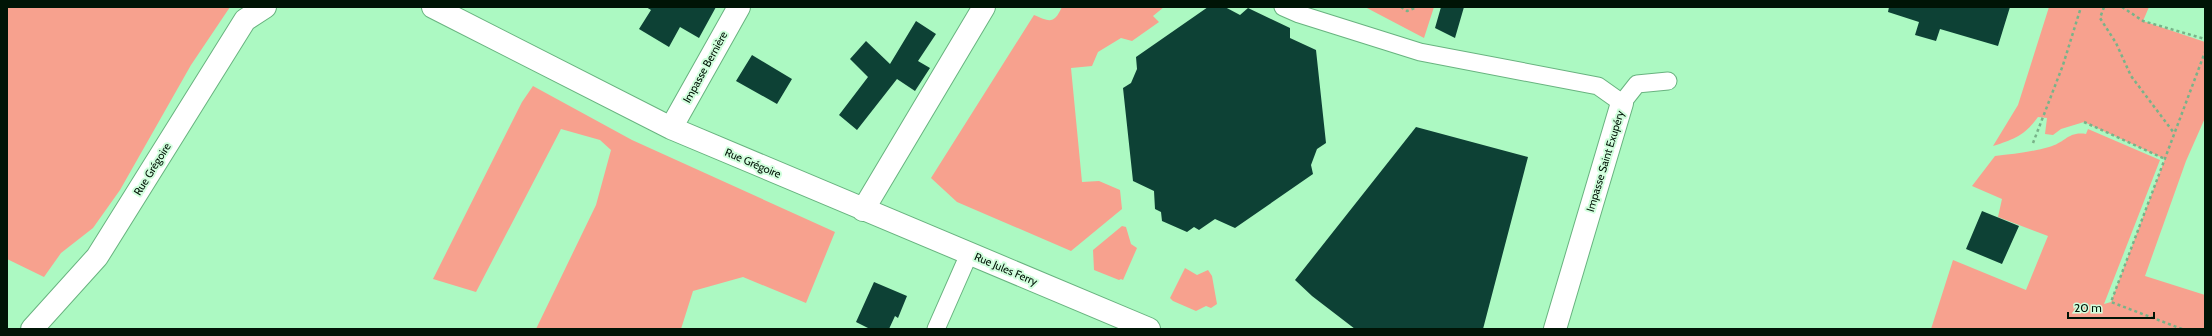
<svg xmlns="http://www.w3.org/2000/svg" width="2212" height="336" viewBox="0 0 2212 336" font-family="Cabin,sans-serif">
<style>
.green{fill:#f7a18e}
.building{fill:#0d4135}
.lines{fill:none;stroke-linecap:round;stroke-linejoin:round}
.lane-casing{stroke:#68b37f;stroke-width:19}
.street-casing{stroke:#68b37f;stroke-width:24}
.path{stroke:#78b389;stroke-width:2.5;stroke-dasharray:3 3;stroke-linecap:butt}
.lane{stroke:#fff;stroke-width:17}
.street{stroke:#fff;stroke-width:22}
.labels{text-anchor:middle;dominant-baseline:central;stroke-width:4;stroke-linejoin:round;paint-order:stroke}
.street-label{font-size:11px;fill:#001406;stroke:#d1ffdd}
</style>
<rect width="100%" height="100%" fill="#acf9c2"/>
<!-- green -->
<path class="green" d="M7,7H230L191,65L120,190L93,228L61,253L44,277L7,259Z
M1062,7H1164L1153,16L1159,22L1132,41L1121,38L1098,52L1092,66L1071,68L1082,182L1099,181L1120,190L1122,209L1071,251L957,202L931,178L1034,15C1050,22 1054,24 1062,7Z
M1365,7H1434L1424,38Z
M2049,7H2149L2143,21L2205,42V118L2186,161L2145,276L2205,295V329H1931L1953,260L2026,290L2048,236L1998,217L2002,199L1972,186L1995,156C2013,154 2031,152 2049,147C2065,143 2068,131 2086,134L2088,129L2160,160L2104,304L2111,302L2165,159L2084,122L2061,129L2053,135L2045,134L2047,118L2038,117C2024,136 2014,139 1993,146L2018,105Z
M533,86L632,140L835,232L806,303L743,277L693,291L681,329H536L596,205L611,150L600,140L561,129L476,292L433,279L522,102Z
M1122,226L1126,227L1131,244L1137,248L1123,280L1121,279L1119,280L1094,270L1093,250Z
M1185,268L1197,275L1208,270L1212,276L1217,304L1211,308L1206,306L1196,311L1173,301L1170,298Z"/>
<!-- building -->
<path class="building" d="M646,7H716L699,38L680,27L669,47L639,29L651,10Z
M1208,7H1225L1240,15L1248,8L1290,28V38L1316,50L1326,143L1317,149L1311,165L1313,174L1235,228L1215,219L1199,230L1194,227L1187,232L1162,221L1161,212L1155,209L1154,191L1133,181L1123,88L1131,83L1137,69L1136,57Z
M1441,7H1464L1455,38L1435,28Z
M1889,7H2010L1998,46L1940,29L1936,41L1915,35L1919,22L1888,12Z
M916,21L936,34L918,61L930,68L915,91L897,79L857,130L839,115L868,77L850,59L866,41L890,64Z
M752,55L792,79L777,104L736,81Z
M1416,127L1528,157L1483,329H1355L1312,296L1295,280Z
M1982,211L2019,226L2002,264L1966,249Z
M874,282L907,296L898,318L895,316L889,329H870L856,322Z"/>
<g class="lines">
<!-- lane casing -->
<g class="lane-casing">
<path id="lane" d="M1283,7L1299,14L1420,52L1598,86L1622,103L1637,84L1668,81
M936,329L969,254"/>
</g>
<!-- street casing -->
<g class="street-casing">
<path id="street" d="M433,7L671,128L1149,329
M671,128L739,7
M863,210L984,7
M32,329L97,257L245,20L265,7
M1555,329L1622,103"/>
</g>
<!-- path -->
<path class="path" d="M1401,7L1407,11L1417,7
M2104,7L2100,18L2116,43L2131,76L2174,133
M2122,7L2143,21L2205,39
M2084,122L2165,159
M2033,143L2063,65L2081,7
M2182,329L2111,302L2205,52"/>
<!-- lane -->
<use href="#lane" class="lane"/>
<!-- street -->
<use href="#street" class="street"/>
</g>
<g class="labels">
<!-- street labels -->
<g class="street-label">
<text transform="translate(705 67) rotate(-61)">Impasse Bernière</text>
<text transform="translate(1605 161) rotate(-73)">Impasse Saint Exupéry</text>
<text transform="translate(753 163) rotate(23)">Rue Grégoire</text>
<text transform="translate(152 169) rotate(-58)">Rue Grégoire</text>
<text transform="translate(1006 269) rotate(23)">Rue Jules Ferry</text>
</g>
</g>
<!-- border -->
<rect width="2212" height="336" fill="none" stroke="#001406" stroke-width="16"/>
<!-- scale -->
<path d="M2068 312v6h86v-6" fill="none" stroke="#001406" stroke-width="2"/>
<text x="2074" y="312" font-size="12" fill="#001406" stroke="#d1ffdd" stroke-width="3" paint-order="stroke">20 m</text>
</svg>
